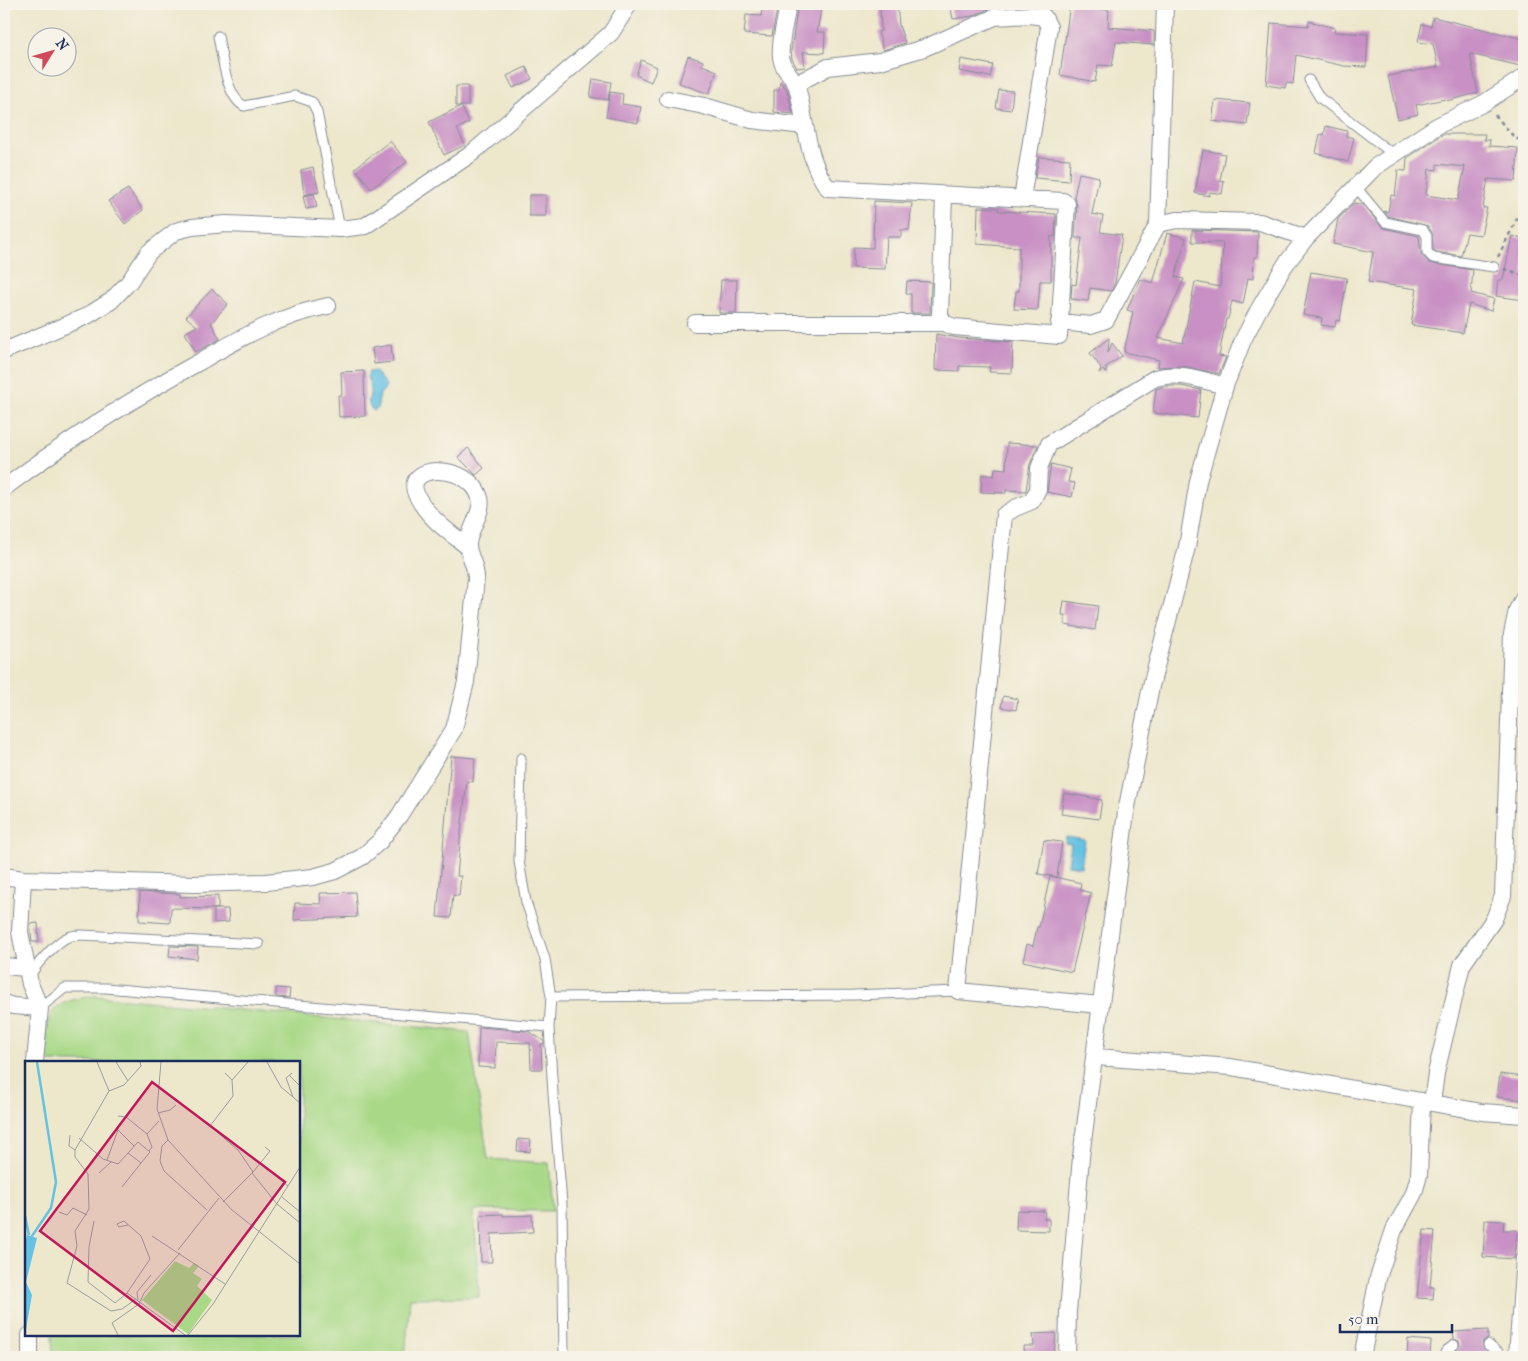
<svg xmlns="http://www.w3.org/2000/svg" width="1528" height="1361" viewBox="0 0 1528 1361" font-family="'IM FELL French Canon',serif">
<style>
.industrial{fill:#c2c2dc}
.green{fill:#a9d987;stroke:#628472}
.water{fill:#65c2e3;stroke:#4078a0}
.building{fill:#c890c4;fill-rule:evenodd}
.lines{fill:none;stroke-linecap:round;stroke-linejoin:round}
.lane-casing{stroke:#848b95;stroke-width:11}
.street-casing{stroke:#848b95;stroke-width:18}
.path{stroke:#848b95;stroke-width:2.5;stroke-dasharray:4 4;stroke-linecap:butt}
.lane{stroke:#fff;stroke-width:9}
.street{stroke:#fff;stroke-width:16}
.inset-river{fill:none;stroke:#65c2e3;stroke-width:2.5}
.inset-road{fill:none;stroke:#999da0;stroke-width:1}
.view{fill:#c2185b;fill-opacity:0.15;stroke:#c2185b;stroke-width:2.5}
.inset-edge{fill:none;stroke:#1b2f5e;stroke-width:2.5}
</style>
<rect width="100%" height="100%" fill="#f7f3e8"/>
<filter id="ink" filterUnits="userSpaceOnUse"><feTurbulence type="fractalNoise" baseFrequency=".02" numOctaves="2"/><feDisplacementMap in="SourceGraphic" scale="10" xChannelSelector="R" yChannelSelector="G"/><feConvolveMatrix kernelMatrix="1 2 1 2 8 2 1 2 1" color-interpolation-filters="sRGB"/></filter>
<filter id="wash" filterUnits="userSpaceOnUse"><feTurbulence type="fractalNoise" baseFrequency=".0096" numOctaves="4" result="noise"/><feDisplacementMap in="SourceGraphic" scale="20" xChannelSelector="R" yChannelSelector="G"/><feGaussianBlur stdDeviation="1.12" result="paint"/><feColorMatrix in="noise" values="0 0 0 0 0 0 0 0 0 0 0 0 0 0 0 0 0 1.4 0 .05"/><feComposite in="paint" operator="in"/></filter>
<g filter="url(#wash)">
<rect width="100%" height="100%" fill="#ede7cc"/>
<!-- industrial -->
<path class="industrial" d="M867,1356H1043V1357H867Z"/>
<!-- green -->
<path class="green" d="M95,996L469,1032L488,1159L549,1163L553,1211L474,1210L479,1297L410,1298L405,1357H53L52,1335H299V1062H47C46,1015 44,1002 95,996Z"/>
<!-- water -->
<path class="water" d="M374,371L386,385L385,389L380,394L377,409L374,411C365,405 370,397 371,388C371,384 368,381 367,377L369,372Z
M1066,837L1085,840L1081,867L1068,865L1071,844L1065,843Z"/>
<g id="blocks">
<!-- building -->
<path class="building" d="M763,4H778L772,36L744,34L746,15L761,16Z
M798,4H822L817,32H825L824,53L803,52L805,67L797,68L792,59L791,51Z
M880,4H897L899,25L905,43L883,50L878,32L881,31Z
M950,4H1004V6L991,8L973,16L953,19Z
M1070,4H1099L1098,9L1109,10L1108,27L1154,31V45L1116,42L1112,66L1098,65L1095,82L1060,75Z
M1433,17L1524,39L1520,66L1470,54L1478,93L1446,101L1445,99L1416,105L1418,114L1398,119L1388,76L1438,67L1433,44L1418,42L1422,24L1431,26Z
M1309,21L1335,28L1334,32L1368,34L1366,67L1344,66L1296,55L1293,84L1286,83L1285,88L1266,85L1271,23L1308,26Z
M688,56L703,61L702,65L717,71L709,94L679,83Z
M961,59L993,65L990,77L959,71Z
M641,60L657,67L651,82L636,75Z
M526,67L532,79L513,88L507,76Z
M593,79L611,82L608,100L590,97Z
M780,81L787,90L793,114L774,112V90H779Z
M456,86H468V106H456Z
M999,90L1013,91L1011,110L996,108Z
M610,92L623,94L622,104L641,107L638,123L606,117Z
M1215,100L1250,103L1247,125L1212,121Z
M461,106L469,123L457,129L465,145L444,155L429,122Z
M1326,126L1347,131L1346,136L1354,138L1348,162L1316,153L1320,134L1324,135Z
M1443,134H1485L1484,140H1490L1489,146L1518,148L1516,181L1488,179L1483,208H1487L1481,235L1467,233L1461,256L1436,252L1433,249L1432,233L1428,226L1388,216L1384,211L1388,212L1391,195L1395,196L1398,170L1406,171L1407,158ZM1437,164L1465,167L1458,200L1426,195L1429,169L1437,170Z
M390,141L407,162L371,189L355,168Z
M1203,150L1225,154L1220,180L1224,181L1222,194L1210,192L1209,196L1195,193Z
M1039,157L1070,159L1069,181L1035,178Z
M313,167L319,192L304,195L301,170Z
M1079,173L1099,177L1092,214L1103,216L1100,232L1122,235L1115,283L1111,291L1090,288L1088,301L1071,299L1072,284L1076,285L1082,238H1075L1077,205L1074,197Z
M128,189L143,210L125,224L108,201Z
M314,194L317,207L306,209L303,196Z
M529,195H546V216H529Z
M874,201L912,203L909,230H901V237H887L885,269L853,268L854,247L873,248Z
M1354,203L1363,205L1383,228L1419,236L1421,254L1429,263L1473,270L1471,293L1494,299L1491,311L1469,304L1463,333L1411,325L1417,289L1368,282L1373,252L1333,244L1338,219Z
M978,207L999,208L998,211L1056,214L1055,237L1051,236V281H1040L1038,310L1014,309L1016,291H1019V247L977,244Z
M1192,230L1258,232L1257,257H1254L1253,279L1248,278L1243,304L1232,301L1228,319H1226L1219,356L1226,357L1219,374L1183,366L1158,367L1159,360L1124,352L1133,312L1127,310L1140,279L1153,283L1167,233L1186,238L1175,277L1184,279L1158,338L1183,343L1195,282L1220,287L1223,243L1192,242Z
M1512,236L1524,239V300L1496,296L1498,280H1503Z
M1311,272L1347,278L1340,321L1336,320L1335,327L1321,325L1322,318L1303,315Z
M721,280H737L736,313H719Z
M907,281L931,282L930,313H911V294H906Z
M212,289L228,304L211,323L220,339L196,352L185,333L197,326L186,317Z
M936,334L959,338L1013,342L1012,373L989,372L990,367L959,366V371L935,370Z
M1109,338L1108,353L1112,343L1122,356L1106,367V374L1103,370L1099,373L1101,368L1090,353Z
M391,345L393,362L374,364L372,348Z
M364,371L365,416L339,417L338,395H342L341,372Z
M1165,386H1181L1201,390L1198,418L1153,413L1156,389Z
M1007,443L1038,445L1030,464L1026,491L1006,490V493L981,492L982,474L994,476L995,468L1006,469Z
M468,448L484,468L476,475L458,457Z
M1051,464L1071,469L1068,482L1075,483L1072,497L1047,492Z
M1064,601L1098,606L1095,630L1065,625V615H1062Z
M1003,696L1018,699L1016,710L1001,707Z
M451,756L475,758L473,782L467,781L461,832L457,876H461L459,896L453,895L451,918L437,917Z
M1064,793L1102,800L1099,819L1061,814Z
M1044,840L1062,842L1057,877L1038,874Z
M1050,876L1081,883L1080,890L1091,893L1072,972L1023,961L1027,944L1033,946L1037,927H1039Z
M140,892L180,894V897L218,896V909L171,908L170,923L139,921Z
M355,892L357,917L294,920L295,903L321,904L320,893Z
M214,909H228L229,922L214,923Z
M38,923L39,942H32L30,924Z
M170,946L198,947L197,959L169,956Z
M276,988L290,989L289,998L276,997Z
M479,1027L528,1031L544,1041V1044H541L542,1069H531L530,1043L496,1042L495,1068L478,1067Z
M1500,1074L1524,1077V1100L1497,1097Z
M518,1139L531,1140L530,1152L517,1151Z
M1017,1210L1045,1211L1044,1219H1049V1231L1016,1230Z
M503,1214V1216L532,1215L533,1232L491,1234L492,1262H481L480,1215Z
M1485,1220L1504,1221L1503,1230H1517L1514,1259L1483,1257Z
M1424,1230L1435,1231L1430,1287H1434L1433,1299L1417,1298Z
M1488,1330V1339L1483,1341L1482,1345L1489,1353V1357H1454V1353L1460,1345L1459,1341L1454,1339L1453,1332Z
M1056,1333L1054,1357H1024L1023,1346H1034L1033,1334Z
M1408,1339L1431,1341L1430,1357H1407Z"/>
</g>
</g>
<g filter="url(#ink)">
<use href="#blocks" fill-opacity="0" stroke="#848b95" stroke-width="1"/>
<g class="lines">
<!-- lane casing -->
<g class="lane-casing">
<path id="lane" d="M218,36C222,55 226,97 244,106L295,96L312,102L317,112L340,229
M1309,80L1320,98L1393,154
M1356,187L1385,222L1423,230L1427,236V252L1433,258L1494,267
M521,758L519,861L526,902L545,959L551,997L549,1027L553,1094L562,1204L564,1357
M31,976C33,967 56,943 66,938C70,936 76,935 81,935L259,944
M551,997L854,995L958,991
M40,1008L65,988H106L549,1027
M1488,1345L1498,1352L1500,1357
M1443,1357L1446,1351L1454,1345"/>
</g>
<!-- street casing -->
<g class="street-casing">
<path id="street" d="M788,4C786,21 779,40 781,57C783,72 793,75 797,87C806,119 806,160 828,188L1063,201L1067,204L1059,336L954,327L944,323L940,315L944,196
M796,84L828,67L880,61L924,48L995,17L1030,15L1044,17L1049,27L1022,199
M668,99L704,106L752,120L804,126
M1158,224L1165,4
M1059,322L1091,325L1106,320L1158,224L1177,220L1260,222L1306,238
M695,323H944
M4,351L87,316L111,301L129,282L149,252L176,231L192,227L226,224L340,229L365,226L471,154L611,33L629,4
M4,488C67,441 131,399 201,361C242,337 281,315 328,306
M4,876L23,879
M4,966L26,968
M4,1003L13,1006L40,1008
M1099,1005L958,991L1004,515L1015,508L1032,501L1038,489L1039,468L1049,444L1155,378C1179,371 1202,380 1225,386
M1096,1057L1231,1067L1432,1103L1436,1073L1462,965L1494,919L1503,896L1512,634L1517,610L1524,597
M35,1062L40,1008L30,984L20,932L23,879L194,884L266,882L313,877L335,871L362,857L380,841L399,816L454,729L466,682L476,578C476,565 468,555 468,545C468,530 484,512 480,498C470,462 400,463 417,496C428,518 449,532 468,547
M1432,1103L1482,1112L1524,1115
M30,1335V1357
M1067,1357L1068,1312L1081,1157L1126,812L1151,686L1187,547L1198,481L1225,386L1243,340L1260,307L1285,265L1306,238L1375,167L1437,126L1484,103L1524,77
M1362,1357L1378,1278L1394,1230L1414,1193L1419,1175L1422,1101
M1517,1357L1524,1258"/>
</g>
<!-- path -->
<path class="path" d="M1495,115L1514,137L1524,142
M1498,257L1524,205
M1504,269L1524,275"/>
<!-- lane -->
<use href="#lane" class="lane"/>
<!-- street -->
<use href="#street" class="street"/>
</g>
</g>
<!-- overview -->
<g transform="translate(25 1061)">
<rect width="275" height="275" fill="#ede7cc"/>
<path d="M150,200L164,207L169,202L174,205L168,212L177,218L172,225L187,239L163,273L117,239Z" fill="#a9d987"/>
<path d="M2,174L12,177L1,221L7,234L0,274V185Z" fill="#65c2e3"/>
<path class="inset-river" d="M0,155L4,174M5,178L26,147L31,121L12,1"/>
<path class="inset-road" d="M72,1L84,30M91,1L103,20M136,1L132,48L143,79L207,149L275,203M242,1L256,26L275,42M267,12L261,17L268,36M264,14L275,25M207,19L223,1M84,30L50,89V96L63,113L64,148L50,170L52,185L42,222L86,250L97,248L111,238M84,30L99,24L116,5L115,1M133,52L145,49L151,44M93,55L101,56L122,73M45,74L44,85L50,89M54,77L78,98L93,103L113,81L125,91L116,102L103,92M143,79L137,85L135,100L139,110L182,149M124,90L127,86L122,73L134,60M82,99L93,69L109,85M236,102L263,125M228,111L245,90L240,86M74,112L86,101M227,112L252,143L275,162M97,126L116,102M257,136L275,151M198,141L228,111L213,89L185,65L208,35L207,19L200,12M34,151L42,154L48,147L62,154M69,160L64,186L63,221L90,242L102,232M103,164L94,166L92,163L99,160L116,175L125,198L102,232L160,274M127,175L200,223M153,189L194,137M113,239L112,231L126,214M93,274L87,262L114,243L119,232L155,192M163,274L188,243L275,106"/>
<path class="view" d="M127,21L260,121L148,270L15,170Z"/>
<rect width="275" height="275" class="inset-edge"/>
</g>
<!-- margin -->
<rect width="1528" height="1361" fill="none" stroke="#f7f3e8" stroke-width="20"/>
<!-- north arrow -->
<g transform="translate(52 52) rotate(53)"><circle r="24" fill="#f7f3e8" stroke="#9fa5b1"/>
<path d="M0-4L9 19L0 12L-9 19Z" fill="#d1495b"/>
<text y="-8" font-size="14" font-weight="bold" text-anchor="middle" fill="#1b2f5e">N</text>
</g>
<!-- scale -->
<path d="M1340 1324v8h112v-8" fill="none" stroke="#1b2f5e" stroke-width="2.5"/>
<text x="1348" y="1324" font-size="15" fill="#1b2f5e" stroke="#f7f3e8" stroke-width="4" paint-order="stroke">50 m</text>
</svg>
